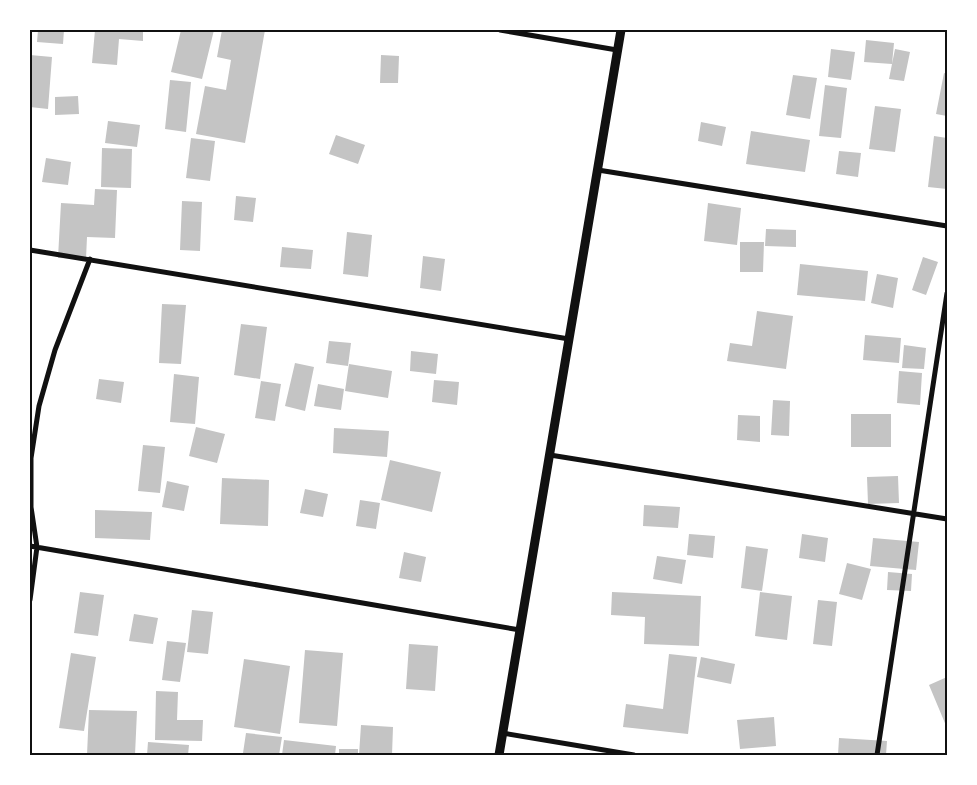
<svg xmlns="http://www.w3.org/2000/svg" width="977" height="785" viewBox="0 0 977 785" font-family="'Titillium Web',sans-serif">
<style>
.building{fill:#c4c4c4}
.lines{fill:none;stroke-linecap:round;stroke-linejoin:round}
.minor{stroke:#111;stroke-width:5}
.tertiary{stroke:#111;stroke-width:9}
.neatline{fill:none;stroke:#111;stroke-width:2}
</style>
<rect width="100%" height="100%" fill="#fff"/>
<!-- building -->
<path class="building" d="M38,30H64L63,44L37,42Z
M95,30H143V41L119,39L117,65L92,63Z
M181,30H214L202,79L171,72Z
M222,30H265L245,143L196,134L205,86L226,90L231,60L217,57Z
M866,40L894,43L892,64L895,49L910,52L904,81L889,79L892,64L864,62Z
M831,49L855,52L851,80L828,77Z
M30,55L52,57L48,109L30,107Z
M381,55L399,56L398,83H380Z
M944,73L947,74V116L936,114Z
M793,75L817,78L810,119L786,115Z
M170,80L191,82L186,132L165,129Z
M825,85L847,88L841,138L819,136Z
M78,96L79,114L55,115V97Z
M875,106L901,109L895,152L869,149Z
M108,121L140,125L137,147L105,143Z
M701,122L726,127L722,146L698,141Z
M751,131L810,140L805,172L746,164Z
M336,135L365,145L358,164L329,154Z
M934,136L947,138V189L928,187Z
M191,138L215,141L210,181L186,178Z
M102,148L132,149L131,188L101,187Z
M839,151L861,153L858,177L836,174Z
M46,158L71,162L68,185L42,182Z
M95,189L117,190L115,238L87,237L86,259L58,258L61,203L94,205Z
M236,196L256,198L253,222L234,220Z
M182,201L202,202L200,251L180,250Z
M708,203L741,208L737,245L704,241Z
M766,229L796,230V247L765,246Z
M347,232L372,235L368,277L343,274Z
M740,242H764L763,272H740Z
M282,247L313,250L311,269L280,267Z
M423,256L445,259L441,291L420,288Z
M923,257L938,262L926,295L912,290Z
M800,264L868,271L865,301L797,295Z
M877,274L898,278L893,308L871,303Z
M162,304L186,305L181,364L159,363Z
M757,311L793,316L786,369L727,361L730,343L752,346Z
M241,324L267,327L260,379L234,375Z
M865,335L901,338L899,363L863,360Z
M329,341L351,343L348,366L326,363Z
M904,345L926,348L924,369L902,368Z
M411,351L438,354L436,374L410,371Z
M295,363L314,367L305,411L285,406Z
M349,364L392,371L388,398L345,391Z
M899,371L922,373L920,405L897,403Z
M174,374L199,377L195,424L170,422Z
M99,379L124,382L121,403L96,399Z
M434,380L459,382L457,405L432,402Z
M261,381L281,384L275,421L255,418Z
M318,384L344,389L341,410L314,406Z
M773,400L790,401L789,436L771,435Z
M851,414H891V447H851Z
M738,415L760,416V442L737,440Z
M196,427L225,434L217,463L189,456Z
M334,428L389,431L387,457L333,453Z
M143,445L165,447L160,493L138,491Z
M390,460L441,472L432,512L381,500Z
M898,476L899,503L868,504L867,477Z
M222,478L269,480L268,526L220,524Z
M167,481L189,486L184,511L162,507Z
M305,489L328,494L323,517L300,513Z
M360,500L380,503L376,529L356,526Z
M644,505L680,507L678,528L643,526Z
M95,510L152,512L150,540L95,538Z
M689,534L715,536L713,558L687,555Z
M802,534L828,538L825,562L799,558Z
M873,538L919,542L916,570L870,566Z
M746,546L768,549L762,591L741,588Z
M404,552L426,557L421,582L399,578Z
M657,556L686,560L682,584L653,579Z
M847,563L871,569L862,600L839,594Z
M888,572L912,574L911,591L887,590Z
M80,592L104,595L98,636L74,633Z
M612,592L701,596L699,646L644,644L645,617L611,615Z
M760,592L792,596L787,640L755,636Z
M818,600L837,602L832,646L813,644Z
M192,610L213,612L208,654L187,652Z
M134,614L158,618L153,644L129,641Z
M167,641L186,643L180,682L162,680Z
M409,644L438,646L435,691L406,689Z
M305,650L343,653L337,726L299,723Z
M71,653L96,657L84,731L59,728Z
M669,654L697,657L688,734L623,727L626,704L663,709Z
M701,657L735,664L731,684L697,677Z
M244,659L290,666L280,734L234,727Z
M947,677V728L929,685Z
M156,691L178,692L177,720H203L202,741L155,740Z
M89,710L137,711L135,755H87Z
M774,717L776,746L740,749L737,720Z
M361,725L393,727L392,755H359Z
M246,733L282,737L279,755L243,753Z
M839,738L887,741L886,755H838Z
M284,740L336,746L335,755H282Z
M148,742L189,745L188,755H147Z
M339,749H358V755H339Z"/>
<g class="lines">
<!-- minor -->
<path class="minor" d="M500,30L617,50
M598,170L947,226
M30,250L569,339
M550,455L947,519
M30,546L520,630
M30,600L37,547L31,507V458L39,406L55,350L90,259
M502,733L634,755
M877,755L947,293"/>
<!-- tertiary -->
<path class="tertiary" d="M499,755L621,30"/>
</g>
<!-- border -->
<rect width="977" height="785" fill="none" stroke="#ffffff" stroke-width="62"/>
<rect x="31" y="31" width="915" height="723" class="neatline"/>
</svg>
